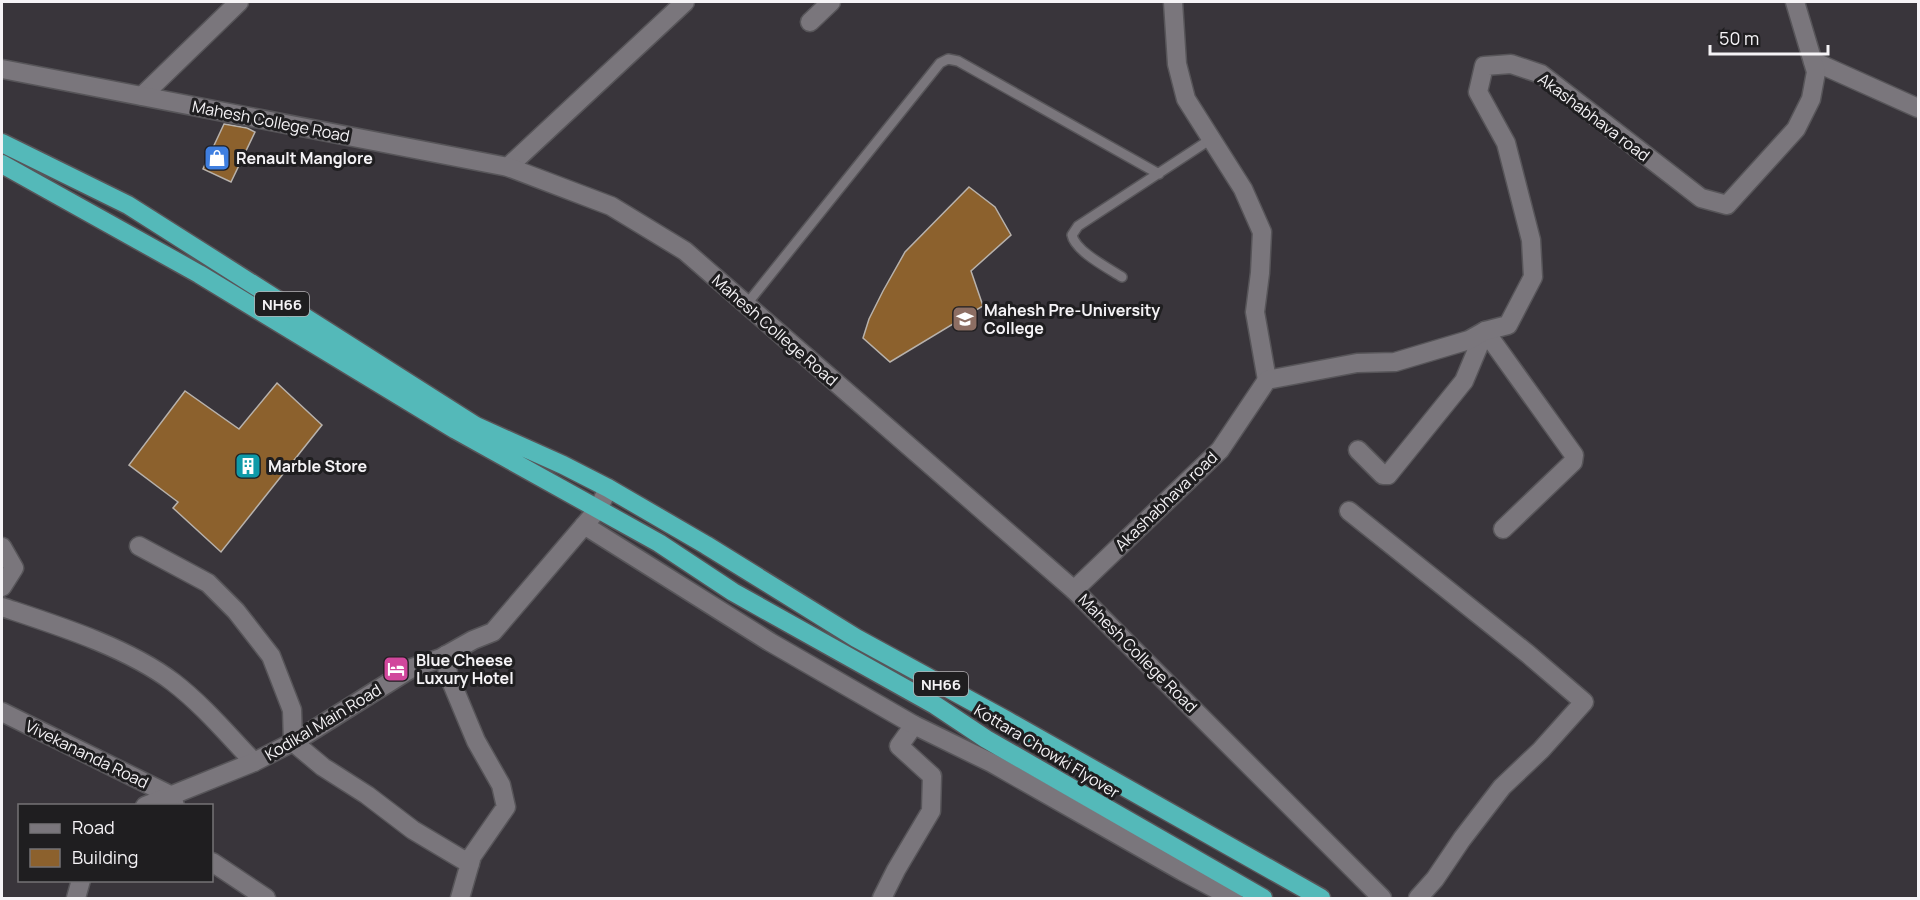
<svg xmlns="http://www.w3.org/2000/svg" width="1920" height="900" viewBox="0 0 1920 900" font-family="Manrope,sans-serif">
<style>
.building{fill:#8c612d;stroke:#b8b2ac;stroke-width:1.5}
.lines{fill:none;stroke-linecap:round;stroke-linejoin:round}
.lane-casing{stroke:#575559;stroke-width:12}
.street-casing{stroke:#575559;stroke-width:21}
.secondary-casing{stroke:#575559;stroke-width:21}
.highway-casing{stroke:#575559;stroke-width:21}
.lane{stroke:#7a767c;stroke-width:9}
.street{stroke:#7a767c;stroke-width:18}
.secondary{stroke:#7a767c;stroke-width:18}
.highway{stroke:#54b9b9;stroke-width:18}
.labels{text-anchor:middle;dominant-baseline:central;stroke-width:6;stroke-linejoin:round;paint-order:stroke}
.shield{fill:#1f1e20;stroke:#b5b3b6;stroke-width:1.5}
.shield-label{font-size:15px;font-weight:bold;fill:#f5f3f6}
.street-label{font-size:16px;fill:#f5f3f6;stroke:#1f1e20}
.poi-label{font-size:16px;font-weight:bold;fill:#f5f3f6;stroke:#1f1e20;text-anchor:start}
</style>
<rect width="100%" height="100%" fill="#39353b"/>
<!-- building -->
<path class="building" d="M224,124L247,128L255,132L231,182L203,169Z
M969,187L995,207L1011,235L971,271L983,306L890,362L863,338L869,319L883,291L905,252Z
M277,383L322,425L221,552L173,508L178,502L129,465L185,391L239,429Z"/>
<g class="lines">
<!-- lane casing -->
<g class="lane-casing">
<path id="lane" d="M1122,277C1108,268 1075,251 1072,235L1078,226L1211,139
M746,305L940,63L948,59L958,61L1159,174"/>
</g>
<!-- street casing -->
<g class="street-casing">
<path id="street" d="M1173,2L1177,64L1186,99L1243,189L1262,232L1260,273L1255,312L1267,380
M810,22L831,2
M1813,61L1918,108
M142,96L239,2
M508,167L685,2
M1485,331L1574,455L1573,462L1503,529
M1358,450L1383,475H1388L1464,381L1485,331
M1349,511L1528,654L1584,702L1541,750L1502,787L1462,839L1435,879L1418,898
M139,546L208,583L236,611L271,656L292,710L293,742L323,767L367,795L413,830L470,864
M2,547L14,568L2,587
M1074,590L1382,898
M2,607C56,625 127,647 173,682C203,705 228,735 254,762
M446,655L448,674L476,741L501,785L506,807L472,856L460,898
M2,712L172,796L175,806
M212,862L266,898
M882,898L896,870L931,811L932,776L899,746L914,725"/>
</g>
<!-- secondary casing -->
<g class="secondary-casing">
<path id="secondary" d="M2,69L508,167L611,206L685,251L1074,590L1220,450L1267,380L1357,363L1395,362L1469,340L1485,331L1508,325L1533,277L1531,240L1506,143L1478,92L1484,66L1511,64L1541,74L1701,198L1727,205L1796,129L1811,99L1816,72L1795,2
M584,525L770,642L914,725L992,763L1182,871L1233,898
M145,806L254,762L299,739L412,668L441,658L473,640L493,632L599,508L608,488
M76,898L81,880"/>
</g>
<!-- highway casing -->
<g class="highway-casing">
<path id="highway" d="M2,143L128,205L476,426L563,465L608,488L706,545L856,638L1006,720L1321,898
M2,164L199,274L456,430L659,543L733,592L935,705L986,739L1263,898"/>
</g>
<!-- lane -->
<use href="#lane" class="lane"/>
<!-- street -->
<use href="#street" class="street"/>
<!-- secondary -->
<use href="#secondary" class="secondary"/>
<!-- highway -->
<use href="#highway" class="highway"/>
</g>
<!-- icons -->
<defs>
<g id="shop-square" transform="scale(1.35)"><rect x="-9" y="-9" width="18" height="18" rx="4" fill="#3f7fe0" stroke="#1f1e20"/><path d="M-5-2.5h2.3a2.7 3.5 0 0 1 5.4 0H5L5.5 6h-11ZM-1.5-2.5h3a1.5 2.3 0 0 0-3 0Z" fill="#fff"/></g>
<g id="university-square" transform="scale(1.35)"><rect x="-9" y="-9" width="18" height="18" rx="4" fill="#8d6e63" stroke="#1f1e20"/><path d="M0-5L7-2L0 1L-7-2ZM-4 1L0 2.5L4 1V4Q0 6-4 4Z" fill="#fff"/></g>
<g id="building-square" transform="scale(1.35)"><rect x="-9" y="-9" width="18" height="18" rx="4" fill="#0f9aa8" stroke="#1f1e20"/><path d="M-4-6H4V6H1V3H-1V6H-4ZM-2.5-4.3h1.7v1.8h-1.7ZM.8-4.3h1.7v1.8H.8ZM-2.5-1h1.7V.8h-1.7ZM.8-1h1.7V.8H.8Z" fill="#fff"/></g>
<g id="hotel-square" transform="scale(1.35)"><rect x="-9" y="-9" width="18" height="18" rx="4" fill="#d1479c" stroke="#1f1e20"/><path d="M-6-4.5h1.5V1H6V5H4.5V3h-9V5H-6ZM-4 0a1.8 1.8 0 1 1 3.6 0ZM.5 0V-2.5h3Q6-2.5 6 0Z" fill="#fff"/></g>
</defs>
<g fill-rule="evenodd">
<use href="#shop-square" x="217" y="158"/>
<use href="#university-square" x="965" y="319"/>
<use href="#building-square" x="248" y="466"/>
<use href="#hotel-square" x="396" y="669"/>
</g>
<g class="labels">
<!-- shield labels -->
<g class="shield">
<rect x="255" y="292" width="54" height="24" rx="4.5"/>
<rect x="914" y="672" width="54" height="24" rx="4.5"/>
</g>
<g class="shield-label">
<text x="282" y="304">NH66</text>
<text x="941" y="684">NH66</text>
</g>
<!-- street labels -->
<g class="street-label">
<text transform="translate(1594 117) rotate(37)">Akashabhava road</text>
<text transform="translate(271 121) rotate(11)">Mahesh College Road</text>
<text transform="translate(775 330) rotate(41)">Mahesh College Road</text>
<text transform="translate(1166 501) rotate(-44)">Akashabhava road</text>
<text transform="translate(1138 653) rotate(45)">Mahesh College Road</text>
<text transform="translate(323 722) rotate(-31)">Kodikal Main Road</text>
<text transform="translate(1047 751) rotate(31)">Kottara Chowki Flyover</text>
<text transform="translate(87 754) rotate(26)">Vivekananda Road</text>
</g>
<!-- poi labels -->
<g class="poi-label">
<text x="236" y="158">Renault Manglore</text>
<text x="984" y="310">Mahesh Pre-University<tspan x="984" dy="18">College</tspan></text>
<text x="268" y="466">Marble Store</text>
<text x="416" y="660">Blue Cheese<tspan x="416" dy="18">Luxury Hotel</tspan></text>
</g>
</g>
<!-- border -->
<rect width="1920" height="900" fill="none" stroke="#f5f3f6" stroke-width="6"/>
<!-- legend -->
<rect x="18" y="804" width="195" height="78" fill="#1f1e20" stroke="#757376" stroke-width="1.5"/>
<rect x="30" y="824" width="30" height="9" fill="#7a767c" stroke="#757376" stroke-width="1.5"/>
<text x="72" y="834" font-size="18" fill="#f5f3f6">Road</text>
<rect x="30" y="849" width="30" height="18" fill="#8c612d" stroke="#757376" stroke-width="1.5"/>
<text x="72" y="864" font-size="18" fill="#f5f3f6">Building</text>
<!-- scale -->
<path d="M1710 45v9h118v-9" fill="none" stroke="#f5f3f6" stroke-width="3"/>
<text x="1719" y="45" font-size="18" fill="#f5f3f6" stroke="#1f1e20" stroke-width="4.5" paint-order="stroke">50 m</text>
</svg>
